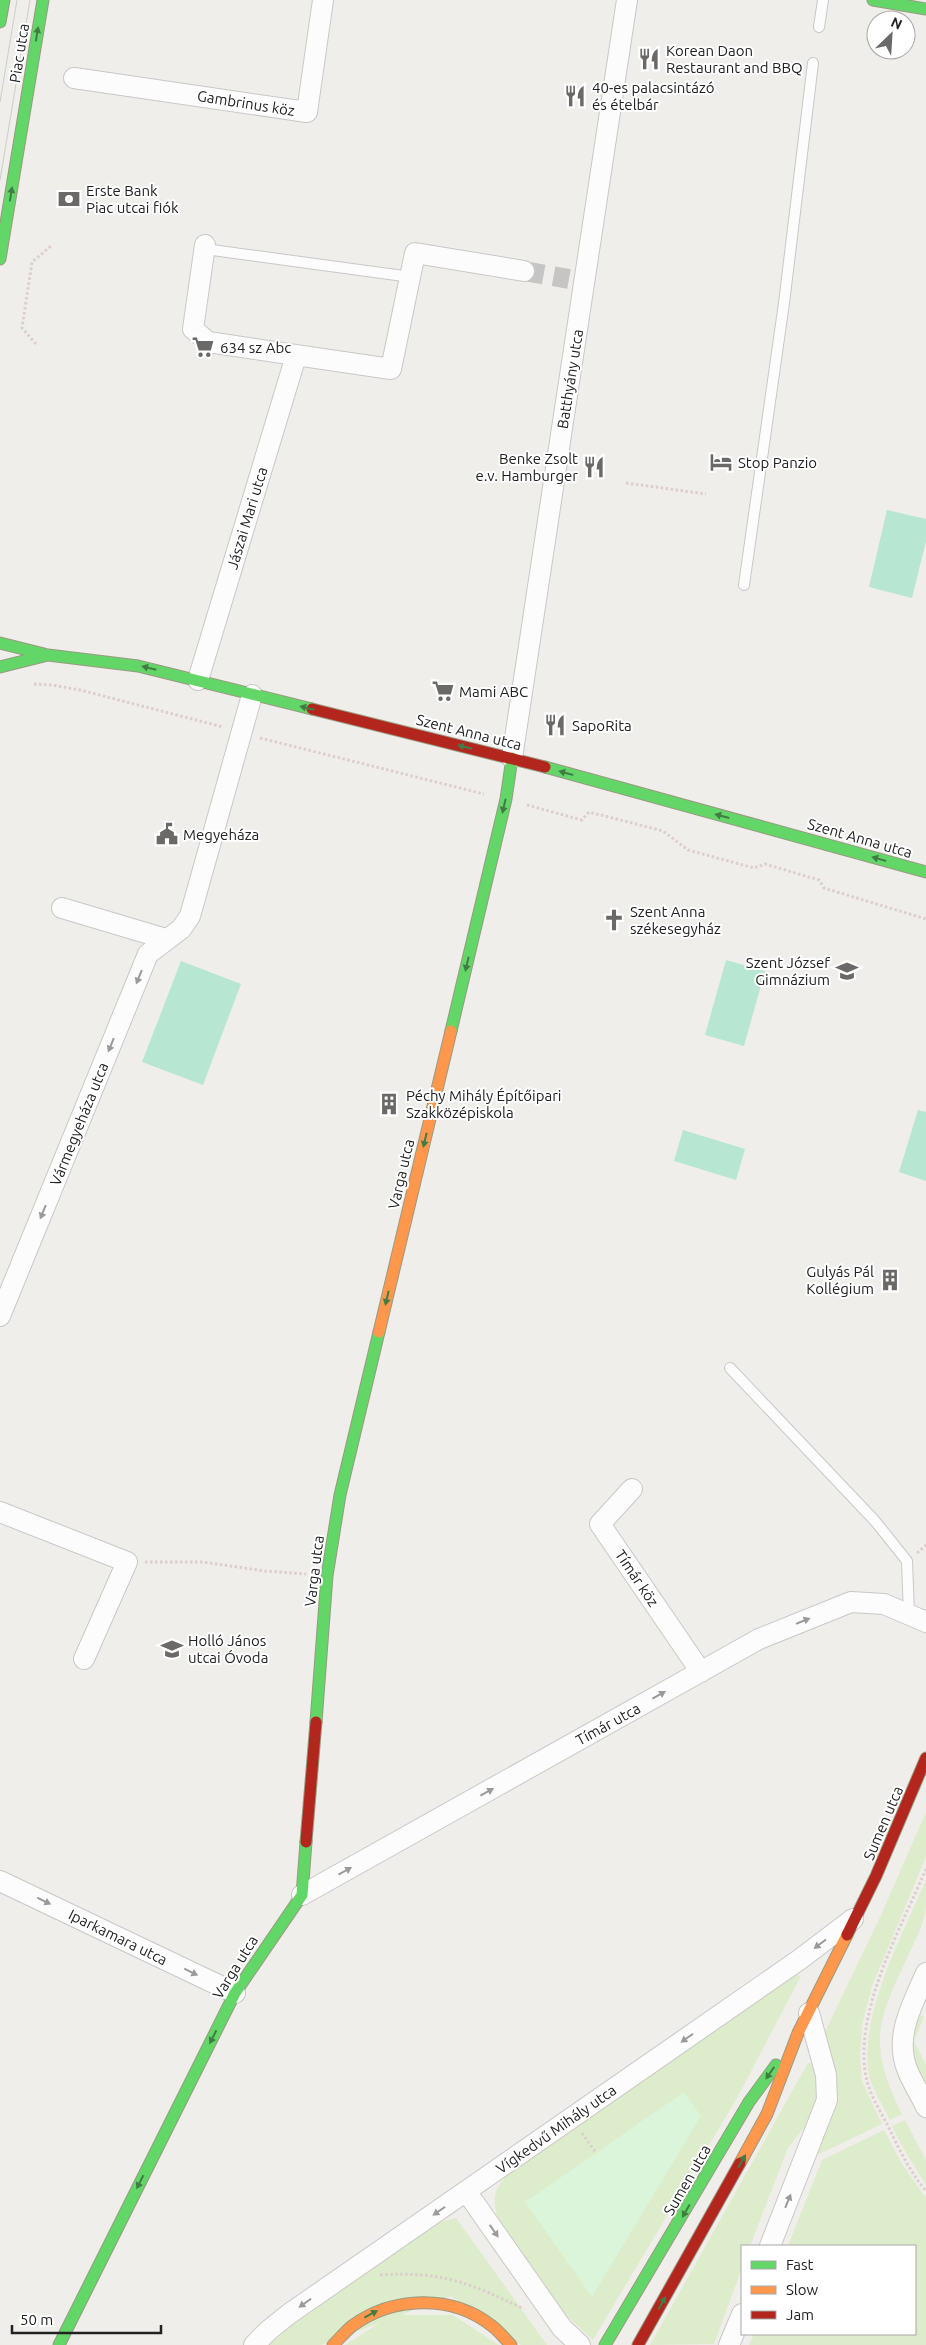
<svg xmlns="http://www.w3.org/2000/svg" width="926" height="2345" viewBox="0 0 926 2345" font-family="Ubuntu,sans-serif">
<style>
.grass{fill:#ddeccb}
.park{fill:#daf5da}
.pitch{fill:#b7e6d2}
.lines{fill:none;stroke-linecap:round;stroke-linejoin:round}
.street-tunnel{stroke:#c7c5c3;stroke-width:20;stroke-dasharray:20 10;stroke-linecap:butt}
.lane-casing{stroke:#c9c8c7;stroke-width:12}
.street-casing{stroke:#c9c8c7;stroke-width:22}
.fast-casing{stroke:#999a82;stroke-width:13}
.slow-casing{stroke:#999a82;stroke-width:13}
.jam-casing{stroke:#999a82;stroke-width:13}
.path{stroke:#dccecd;stroke-width:3;stroke-dasharray:2.5 2.5;stroke-linecap:butt}
.lane{stroke:#fdfcfc;stroke-width:10}
.street{stroke:#fdfcfc;stroke-width:20}
.fast{stroke:#63d668;stroke-width:11}
.slow{stroke:#ff974d;stroke-width:11}
.jam{stroke:#b3261e;stroke-width:11}
.tram{stroke:#ccc;stroke-width:1}
.oneway{fill:#427c45}
.oneway2{fill:#9a9a9a}
.labels{text-anchor:middle;dominant-baseline:central;stroke-width:4;stroke-linejoin:round;paint-order:stroke}
.poi-label{font-size:15px;fill:#222;stroke:#fff;text-anchor:start}
.street-label{font-size:15px;fill:#222;stroke:#fff}
</style>
<rect width="100%" height="100%" fill="#f0eeeb"/>
<!-- grass -->
<path class="grass" d="M926,1812V1857L872,1986L862,2026L860,2056L862,2081L882,2124L817,2155L833,2111L824,2034L881,1915Z
M926,1880C926,1891 926,1904 925,1915C914,1953 877,2005 880,2045C881,2070 891,2092 902,2114L890,2120C883,2106 873,2091 869,2075C858,2016 903,1934 926,1880Z
M796,1974L800,1976V1978L737,2098L593,2340L565,2314L497,2216C492,2198 495,2186 509,2174Z
M919,2015L924,2017L914,2041L926,2065V2085C912,2058 909,2043 919,2015Z
M808,2063H811L816,2075L818,2097L810,2120L788,2148L750,2246H742V2268L714,2344L650,2345Z
M905,2120L926,2160V2185L903,2148L892,2126Z
M884,2130L902,2164L926,2198V2345H749L754,2334H915V2246H788L822,2160Z
M456,2218L547,2345H521L451,2296L321,2345H269L291,2326L440,2222Z
M392,2315H453L499,2345H345Z"/>
<!-- park -->
<path class="park" d="M684,2092L701,2116L592,2297L525,2202Z"/>
<!-- pitch -->
<path class="pitch" d="M887,510L926,519V541L912,598L869,587Z
M726,960L765,971L744,1046L705,1035Z
M181,961L241,984L203,1085L142,1062Z
M918,1110L926,1112V1181L899,1172Z
M683,1130L745,1149L736,1180L674,1161Z"/>
<g class="lines">
<!-- street-tunnel -->
<path class="street-tunnel" d="M524,271L569,279"/>
<!-- lane casing -->
<g class="lane-casing">
<path id="lane" d="M819,27L823,0
M205,249L411,277
M744,585L784,303L813,63
M730,1368L875,1521L907,1561L909,1615"/>
</g>
<!-- street casing -->
<g class="street-casing">
<path id="street" d="M74,78L307,112L323,0
M205,245L193,329L208,342L391,369L415,253L524,271
M198,680L296,356
M512,758L627,0
M62,908L166,939
M0,1316L148,954L181,929L190,916L252,695
M632,1489L600,1524L701,1672
M0,1512L127,1562L84,1659
M0,1881L235,1993
M302,1895L759,1639L851,1602L884,1604L926,1622
M926,1973C913,2004 894,2035 907,2069C912,2082 920,2094 926,2107
M466,2191L562,2328L580,2345
M770,2246L827,2100L826,2075L809,2013
M254,2345L269,2330L289,2314L799,1960L853,1919
M729,2345L742,2314"/>
</g>
<!-- fast casing -->
<g class="fast-casing">
<path id="fast" d="M873,0L926,9
M0,22L4,0
M0,259L43,0
M0,643L44,654
M0,667L48,655L138,666L312,709
M545,767L926,872
M451,1031L506,799L512,758
M316,1722L327,1576L340,1495L379,1332
M59,2345L235,1993L302,1895L306,1842
M605,2345L749,2102L776,2065"/>
</g>
<!-- slow casing -->
<g class="slow-casing">
<path id="slow" d="M379,1332L451,1031
M740,2163L767,2114L798,2033L847,1935
M333,2345C339,2339 345,2332 352,2326C393,2296 452,2294 492,2326C499,2331 505,2339 511,2345"/>
</g>
<!-- jam casing -->
<g class="jam-casing">
<path id="jam" d="M312,709L545,767
M306,1842L316,1722
M847,1935L876,1876L926,1758
M638,2345L740,2163"/>
</g>
<!-- path -->
<path class="path" d="M36,344L22,328L32,262L51,246
M626,483L706,494
M34,684L52,685L80,690L223,727
M260,738L484,794
M527,805L582,820L589,812L663,831L688,850L754,868L765,864L819,880L824,888L926,919
M917,1553L926,1545
M145,1562H203L265,1571L306,1574
M926,1869C901,1928 851,2016 867,2081C871,2097 881,2112 888,2126C899,2149 910,2172 926,2191
M582,2133L596,2153
M380,2275C442,2271 470,2283 524,2309"/>
<!-- lane -->
<use href="#lane" class="lane"/>
<!-- street -->
<use href="#street" class="street"/>
<!-- fast -->
<use href="#fast" class="fast"/>
<!-- slow -->
<use href="#slow" class="slow"/>
<!-- jam -->
<use href="#jam" class="jam"/>
<!-- tram -->
<path class="tram" d="M0,102L17,0
M0,180L30,0"/>
</g>
<!-- one-way arrows -->
<defs><path id="oneway-solid" d="M-6-.8H1V-3.2L6.5 0L1 3.2V.8H-6Z" transform="scale(1.25)"/></defs>
<g class="oneway">
<use href="#oneway-solid" transform="translate(37 34) rotate(-81)"/>
<use href="#oneway-solid" transform="translate(11 194) rotate(-81)"/>
<use href="#oneway-solid" transform="translate(149 668) rotate(-166)"/>
<use href="#oneway-solid" transform="translate(307 708) rotate(-166)"/>
<use href="#oneway-solid" transform="translate(465 747) rotate(-166)"/>
<use href="#oneway-solid" transform="translate(566 773) rotate(-165)"/>
<use href="#oneway-solid" transform="translate(504 806) rotate(103)"/>
<use href="#oneway-solid" transform="translate(722 816) rotate(-165)"/>
<use href="#oneway-solid" transform="translate(879 859) rotate(-164)"/>
<use href="#oneway-solid" transform="translate(467 964) rotate(103)"/>
<use href="#oneway-solid" transform="translate(425 1140) rotate(103)"/>
<use href="#oneway-solid" transform="translate(387 1298) rotate(103)"/>
<use href="#oneway-solid" transform="translate(213 2037) rotate(117)"/>
<use href="#oneway-solid" transform="translate(770 2073) rotate(125)"/>
<use href="#oneway-solid" transform="translate(742 2161) rotate(-61)"/>
<use href="#oneway-solid" transform="translate(140 2182) rotate(117)"/>
<use href="#oneway-solid" transform="translate(686 2211) rotate(120)"/>
<use href="#oneway-solid" transform="translate(662 2303) rotate(-60)"/>
<use href="#oneway-solid" transform="translate(371 2314) rotate(-28)"/>
</g>
<g class="oneway2">
<use href="#oneway-solid" transform="translate(139 977) rotate(112)"/>
<use href="#oneway-solid" transform="translate(111 1045) rotate(112)"/>
<use href="#oneway-solid" transform="translate(43 1212) rotate(112)"/>
<use href="#oneway-solid" transform="translate(803 1621) rotate(-22)"/>
<use href="#oneway-solid" transform="translate(659 1695) rotate(-29)"/>
<use href="#oneway-solid" transform="translate(487 1792) rotate(-29)"/>
<use href="#oneway-solid" transform="translate(345 1871) rotate(-29)"/>
<use href="#oneway-solid" transform="translate(44 1901) rotate(26)"/>
<use href="#oneway-solid" transform="translate(820 1944) rotate(143)"/>
<use href="#oneway-solid" transform="translate(191 1972) rotate(26)"/>
<use href="#oneway-solid" transform="translate(687 2038) rotate(145)"/>
<use href="#oneway-solid" transform="translate(788 2201) rotate(-68)"/>
<use href="#oneway-solid" transform="translate(439 2211) rotate(145)"/>
<use href="#oneway-solid" transform="translate(494 2231) rotate(55)"/>
<use href="#oneway-solid" transform="translate(305 2303) rotate(145)"/>
</g>
<!-- icons -->
<defs>
<g id="restaurant-bare" transform="scale(1.725)"><path d="M-5-6h1v4h1v-4h1v4h1v-4h1v5L-1.5 .5V6h-2V.5L-5-1ZM5-6V6H3V1.5H1.5Q1.5-4 5-6Z" fill="#6a6968" stroke="#fff" stroke-width="2.5" paint-order="stroke"/></g>
<g id="bank-bare" transform="scale(1.725)"><path d="M-6-4H6V4H-6ZM0-2.3a2.3 2.3 0 1 0 0 4.6a2.3 2.3 0 1 0 0-4.6Z" fill="#6a6968" stroke="#fff" stroke-width="2.5" paint-order="stroke"/></g>
<g id="supermarket-bare" transform="scale(1.725)"><path d="M-6-5.5h2.5l.6 2H6L4.5 2H-2.5L-4.4-4H-6ZM-1.5 3.2a1.3 1.3 0 1 0 .1 0ZM3 3.2a1.3 1.3 0 1 0 .1 0Z" fill="#6a6968" stroke="#fff" stroke-width="2.5" paint-order="stroke"/></g>
<g id="hotel-bare" transform="scale(1.725)"><path d="M-6-4.5h1.5V1H6V5H4.5V3h-9V5H-6ZM-4 0a1.8 1.8 0 1 1 3.6 0ZM.5 0V-2.5h3Q6-2.5 6 0Z" fill="#6a6968" stroke="#fff" stroke-width="2.5" paint-order="stroke"/></g>
<g id="civic-bare" transform="scale(1.725)"><path d="M-.6-6.5H3V-4.5H.6V-3L4-1V1h2V6H-6V1h2V-1L-.6-3ZM-1.2 2.5V6h2.4V2.5Z" fill="#6a6968" stroke="#fff" stroke-width="2.5" paint-order="stroke"/></g>
<g id="church-bare" transform="scale(1.725)"><path d="M-1.2-6h2.4v3.5h3.3v2.4h-3.3V6h-2.4V-.1h-3.3v-2.4h3.3Z" fill="#6a6968" stroke="#fff" stroke-width="2.5" paint-order="stroke"/></g>
<g id="school-bare" transform="scale(1.725)"><path d="M0-5L7-2L0 1L-7-2ZM-4 1L0 2.5L4 1V4Q0 6-4 4Z" fill="#6a6968" stroke="#fff" stroke-width="2.5" paint-order="stroke"/></g>
<g id="building-bare" transform="scale(1.725)"><path d="M-4-6H4V6H1V3H-1V6H-4ZM-2.5-4.3h1.7v1.8h-1.7ZM.8-4.3h1.7v1.8H.8ZM-2.5-1h1.7V.8h-1.7ZM.8-1h1.7V.8H.8Z" fill="#6a6968" stroke="#fff" stroke-width="2.5" paint-order="stroke"/></g>
</defs>
<g fill-rule="evenodd">
<use href="#restaurant-bare" x="649" y="59"/>
<use href="#restaurant-bare" x="575" y="96"/>
<use href="#bank-bare" x="69" y="199"/>
<use href="#supermarket-bare" x="203" y="347"/>
<use href="#hotel-bare" x="721" y="462"/>
<use href="#restaurant-bare" x="594" y="467"/>
<use href="#supermarket-bare" x="443" y="691"/>
<use href="#restaurant-bare" x="555" y="725"/>
<use href="#civic-bare" x="167" y="834"/>
<use href="#church-bare" x="614" y="920"/>
<use href="#school-bare" x="847" y="971"/>
<use href="#building-bare" x="389" y="1104"/>
<use href="#building-bare" x="890" y="1280"/>
<use href="#school-bare" x="172" y="1649"/>
</g>
<g class="labels">
<!-- poi labels -->
<g class="poi-label">
<text x="666" y="50">Korean Daon<tspan x="666" dy="17">Restaurant and BBQ</tspan></text>
<text x="592" y="87">40-es palacsintázó<tspan x="592" dy="17">és ételbár</tspan></text>
<text x="86" y="190">Erste Bank<tspan x="86" dy="17">Piac utcai fiók</tspan></text>
<text x="220" y="347">634 sz Abc</text>
<text x="578" y="458" text-anchor="end">Benke Zsolt<tspan x="578" dy="17">e.v. Hamburger</tspan></text>
<text x="738" y="462">Stop Panzio</text>
<text x="459" y="691">Mami ABC</text>
<text x="572" y="725">SapoRita</text>
<text x="183" y="834">Megyeháza</text>
<text x="630" y="911">Szent Anna<tspan x="630" dy="17">székesegyház</tspan></text>
<text x="830" y="962" text-anchor="end">Szent József<tspan x="830" dy="17">Gimnázium</tspan></text>
<text x="406" y="1095">Péchy Mihály Építőipari<tspan x="406" dy="17">Szakközépiskola</tspan></text>
<text x="874" y="1271" text-anchor="end">Gulyás Pál<tspan x="874" dy="17">Kollégium</tspan></text>
<text x="188" y="1640">Holló János<tspan x="188" dy="17">utcai Óvoda</tspan></text>
</g>
<!-- street labels -->
<g class="street-label">
<text transform="translate(19 53) rotate(-81)">Piac utca</text>
<text transform="translate(246 103) rotate(9)">Gambrinus köz</text>
<text transform="translate(570 379) rotate(-81)">Batthyány utca</text>
<text transform="translate(247 518) rotate(-73)">Jászai Mari utca</text>
<text transform="translate(469 732) rotate(14)">Szent Anna utca</text>
<text transform="translate(860 838) rotate(16)">Szent Anna utca</text>
<text transform="translate(79 1124) rotate(-68)">Vármegyeháza utca</text>
<text transform="translate(401 1174) rotate(-77)">Varga utca</text>
<text transform="translate(314 1571) rotate(-83)">Varga utca</text>
<text transform="translate(637 1578) rotate(56)">Tímár köz</text>
<text transform="translate(608 1724) rotate(-29)">Tímár utca</text>
<text transform="translate(883 1823) rotate(-67)">Sumen utca</text>
<text transform="translate(118 1937) rotate(26)">Iparkamara utca</text>
<text transform="translate(235 1967) rotate(-58)">Varga utca</text>
<text transform="translate(556 2129) rotate(-35)">Vígkedvű Mihály utca</text>
<text transform="translate(687 2180) rotate(-60)">Sumen utca</text>
</g>
</g>
<!-- legend -->
<rect x="741" y="2245" width="175" height="90" fill="#ffffff" stroke="#a7a7a7"/>
<rect x="751" y="2261" width="25" height="8" fill="#63d668" stroke="#a7a7a7"/>
<text x="786" y="2270" font-size="15" fill="#222222">Fast</text>
<rect x="751" y="2286" width="25" height="8" fill="#ff974d" stroke="#a7a7a7"/>
<text x="786" y="2295" font-size="15" fill="#222222">Slow</text>
<rect x="751" y="2311" width="25" height="8" fill="#b3261e" stroke="#a7a7a7"/>
<text x="786" y="2320" font-size="15" fill="#222222">Jam</text>
<!-- north arrow -->
<g transform="translate(891 35) rotate(25)"><circle r="24" fill="#ffffff" stroke="#a7a7a7"/>
<path d="M0-4L9 19L0 12L-9 19Z" fill="#6a6968"/>
<text y="-8" font-size="14" font-weight="bold" text-anchor="middle" fill="#222222">N</text>
</g>
<!-- scale -->
<path d="M12 2325v8h149v-8" fill="none" stroke="#222222" stroke-width="2.5"/>
<text x="20" y="2325" font-size="15" fill="#222222" stroke="#ffffff" stroke-width="4" paint-order="stroke">50 m</text>
</svg>
